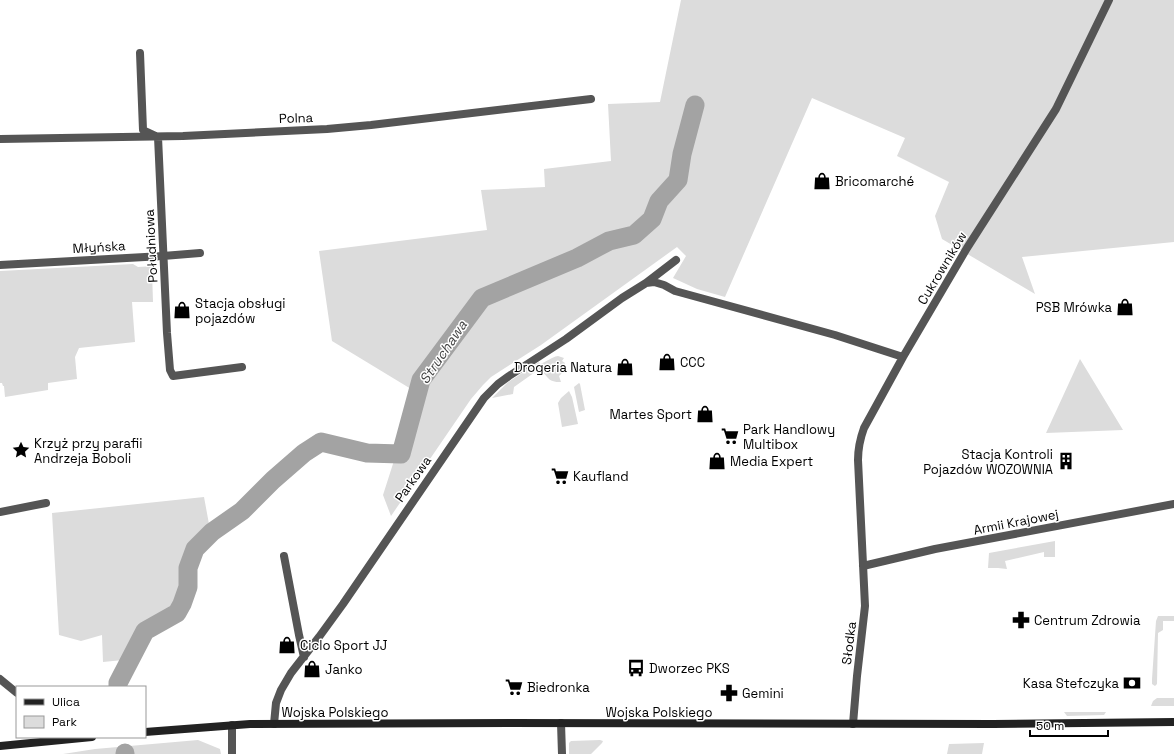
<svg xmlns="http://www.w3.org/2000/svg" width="1174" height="754" viewBox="0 0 1174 754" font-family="'Space Grotesk',sans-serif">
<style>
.green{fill:#dcdcdc}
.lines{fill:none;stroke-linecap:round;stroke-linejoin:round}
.river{stroke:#a3a3a3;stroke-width:19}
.street{stroke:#555;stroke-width:8}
.secondary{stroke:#222;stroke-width:8}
.labels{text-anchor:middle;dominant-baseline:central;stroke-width:3;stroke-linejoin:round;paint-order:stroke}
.street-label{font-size:13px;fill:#000;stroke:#fff}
.poi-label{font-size:13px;fill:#000;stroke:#fff;text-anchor:start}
.water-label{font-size:14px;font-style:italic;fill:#444;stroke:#fff}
</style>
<rect width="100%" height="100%" fill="#fff"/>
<!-- green -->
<path class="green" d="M681,0H1174V242L1022,257L1035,294L942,239L935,216L949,182L897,156L905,138L812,98L725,297L697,289L673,278L686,256L677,247L541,345L491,377L483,385L471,399L391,516L383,495L416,392L332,341L319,251L487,230L481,190L545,187L544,169L611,161L608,104L660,102Z
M133,264L138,267L155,266L156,270L152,271L153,302H132L135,342L79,348L75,357L77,379L48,383V390L5,397L4,386H3L2,383H0V271Z
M558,356L564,358L562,361L565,363L564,371L559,376L561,382C545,383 548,372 538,370L514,387L513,394L492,398L507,383L539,362L540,364C547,362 551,357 558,356Z
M1080,359L1123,430L1046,433Z
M579,383L580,384L585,410L579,412L574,387Z
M569,391L572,397L578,424L562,427L558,403L561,398Z
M204,497L209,524L190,548L174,605L141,628L123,660L103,662L102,635L81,641L59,635L52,513Z
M1055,541V557H1044V552L1005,561L1007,569L998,568H988L989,553Z
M1158,616H1174V621H1163V630L1158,633L1157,684L1155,686L1152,684V679L1156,621Z
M1157,698H1174V706H1151L1153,701Z
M1064,712H1106L1104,715L1067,716Z
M198,740L220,749L221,754H63L95,749Z
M600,740L603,741L602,743L591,754H569V743L571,741Z
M984,743L982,754H947L949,744Z"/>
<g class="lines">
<!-- river -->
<path class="river" d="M118,687V683L145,631L177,613L182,604L188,587V568L195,549L212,532L242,511L273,480L304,453L321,442L367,453L401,454L421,380L482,298L577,258L609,241L634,235L652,219L659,201L678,180L682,154L695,105
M125,753V754"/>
<!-- street -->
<path class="street" d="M140,53L143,130L158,137L167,333L170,370L173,376L242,367
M0,139L183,136L327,129L371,125L591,99
M0,265L163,256L200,253
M646,283L676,260
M0,512L46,503
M284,556L299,635L304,657
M863,566L935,549L1174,504
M0,679L17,693
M561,723L562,754
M274,724L276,703L281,690L291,673L319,637L343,604L484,398L498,384L509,376L566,339L622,298L646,283L654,282L664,285L675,291L686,294L835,335L903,357
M853,724L857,676L865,606L858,460C858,448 860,439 864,428L903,357L967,248L1056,109L1109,0
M232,754V725"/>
<!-- secondary -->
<path class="secondary" d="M145,732L250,724L509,723L993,724L1174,722
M0,746L92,737"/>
</g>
<!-- icons -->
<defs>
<g id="shop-bare" transform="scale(1.38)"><path d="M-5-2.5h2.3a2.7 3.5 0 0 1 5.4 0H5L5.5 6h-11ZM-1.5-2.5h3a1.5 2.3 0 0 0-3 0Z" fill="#000" stroke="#fff" stroke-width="2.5" paint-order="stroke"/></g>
<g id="supermarket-bare" transform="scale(1.38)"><path d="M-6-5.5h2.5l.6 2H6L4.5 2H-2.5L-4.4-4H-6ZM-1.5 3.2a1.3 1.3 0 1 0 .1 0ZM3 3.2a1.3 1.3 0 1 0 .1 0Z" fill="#000" stroke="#fff" stroke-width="2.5" paint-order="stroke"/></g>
<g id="sight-bare" transform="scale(1.38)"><path d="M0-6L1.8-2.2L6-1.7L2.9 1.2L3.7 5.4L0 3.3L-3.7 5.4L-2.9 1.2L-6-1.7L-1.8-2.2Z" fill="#000" stroke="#fff" stroke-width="2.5" paint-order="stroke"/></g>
<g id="building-bare" transform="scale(1.38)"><path d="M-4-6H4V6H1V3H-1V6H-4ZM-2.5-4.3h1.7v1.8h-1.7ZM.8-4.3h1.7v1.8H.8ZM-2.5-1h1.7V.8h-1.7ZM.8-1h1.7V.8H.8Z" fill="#000" stroke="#fff" stroke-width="2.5" paint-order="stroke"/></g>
<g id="pharmacy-bare" transform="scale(1.38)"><path d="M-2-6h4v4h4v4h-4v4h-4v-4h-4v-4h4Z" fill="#000" stroke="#fff" stroke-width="2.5" paint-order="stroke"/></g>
<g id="bus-bare" transform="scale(1.38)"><path d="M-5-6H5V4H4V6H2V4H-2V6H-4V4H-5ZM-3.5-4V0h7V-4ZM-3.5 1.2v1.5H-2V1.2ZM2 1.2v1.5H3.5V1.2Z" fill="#000" stroke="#fff" stroke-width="2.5" paint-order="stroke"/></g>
<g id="bank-bare" transform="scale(1.38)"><path d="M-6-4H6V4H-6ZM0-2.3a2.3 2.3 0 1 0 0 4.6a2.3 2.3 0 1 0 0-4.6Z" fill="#000" stroke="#fff" stroke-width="2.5" paint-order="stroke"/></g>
</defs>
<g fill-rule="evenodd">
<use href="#shop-bare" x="822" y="181"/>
<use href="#shop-bare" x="1125" y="307"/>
<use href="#shop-bare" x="182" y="310"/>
<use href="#shop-bare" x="667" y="362"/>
<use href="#shop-bare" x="625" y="367"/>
<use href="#shop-bare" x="705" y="414"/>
<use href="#supermarket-bare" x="730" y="436"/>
<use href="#sight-bare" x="21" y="450"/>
<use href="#shop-bare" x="717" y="461"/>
<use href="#building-bare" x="1066" y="461"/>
<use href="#supermarket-bare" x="560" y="476"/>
<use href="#pharmacy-bare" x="1021" y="620"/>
<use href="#shop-bare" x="287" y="645"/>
<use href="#bus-bare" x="636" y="668"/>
<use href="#shop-bare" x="312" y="669"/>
<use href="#bank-bare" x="1132" y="683"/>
<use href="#supermarket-bare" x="514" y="687"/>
<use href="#pharmacy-bare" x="729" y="693"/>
</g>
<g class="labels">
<!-- street labels -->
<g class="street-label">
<text transform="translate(296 118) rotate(-2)">Polna</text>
<text transform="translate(151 246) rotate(-93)">Południowa</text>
<text transform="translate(99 247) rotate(-3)">Młyńska</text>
<text transform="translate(942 268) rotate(-59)">Cukrowników</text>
<text transform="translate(413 479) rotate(-55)">Parkowa</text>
<text transform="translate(1016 522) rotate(-11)">Armii Krajowej</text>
<text transform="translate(849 643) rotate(-83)">Słodka</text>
<text x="335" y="712">Wojska Polskiego</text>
<text x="659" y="712">Wojska Polskiego</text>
</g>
<!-- poi labels -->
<g class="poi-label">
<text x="835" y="181">Bricomarché</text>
<text x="195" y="303">Stacja obsługi<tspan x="195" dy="15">pojazdów</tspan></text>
<text x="1112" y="307" text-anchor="end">PSB Mrówka</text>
<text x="680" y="362">CCC</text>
<text x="612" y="367" text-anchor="end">Drogeria Natura</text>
<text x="692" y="414" text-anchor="end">Martes Sport</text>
<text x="743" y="429">Park Handlowy<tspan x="743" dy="15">Multibox</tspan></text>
<text x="34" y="443">Krzyż przy parafii<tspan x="34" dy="15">Andrzeja Boboli</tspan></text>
<text x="1053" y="454" text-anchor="end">Stacja Kontroli<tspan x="1053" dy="15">Pojazdów WOZOWNIA</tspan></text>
<text x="730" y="461">Media Expert</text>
<text x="573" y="476">Kaufland</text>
<text x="1034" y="620">Centrum Zdrowia</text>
<text x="300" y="645">Ciclo Sport JJ</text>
<text x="649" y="668">Dworzec PKS</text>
<text x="325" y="669">Janko</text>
<text x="1119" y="683" text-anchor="end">Kasa Stefczyka</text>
<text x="527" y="687">Biedronka</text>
<text x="742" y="693">Gemini</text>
</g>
<!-- water labels -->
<g class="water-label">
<text transform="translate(443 352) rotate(-56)">Struchawa</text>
</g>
</g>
<!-- legend -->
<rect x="16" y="686" width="130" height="52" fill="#ffffff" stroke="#999999"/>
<rect x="24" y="699" width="20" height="6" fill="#222222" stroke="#999999"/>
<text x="52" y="706" font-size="12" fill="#000000">Ulica</text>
<rect x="24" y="716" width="20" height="12" fill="#dcdcdc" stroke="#999999"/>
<text x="52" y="726" font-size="12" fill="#000000">Park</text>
<!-- scale -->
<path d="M1030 730v6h78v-6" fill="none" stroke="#000000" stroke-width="2"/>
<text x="1036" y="730" font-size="12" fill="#000000" stroke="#ffffff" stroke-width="3" paint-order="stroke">50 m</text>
</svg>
